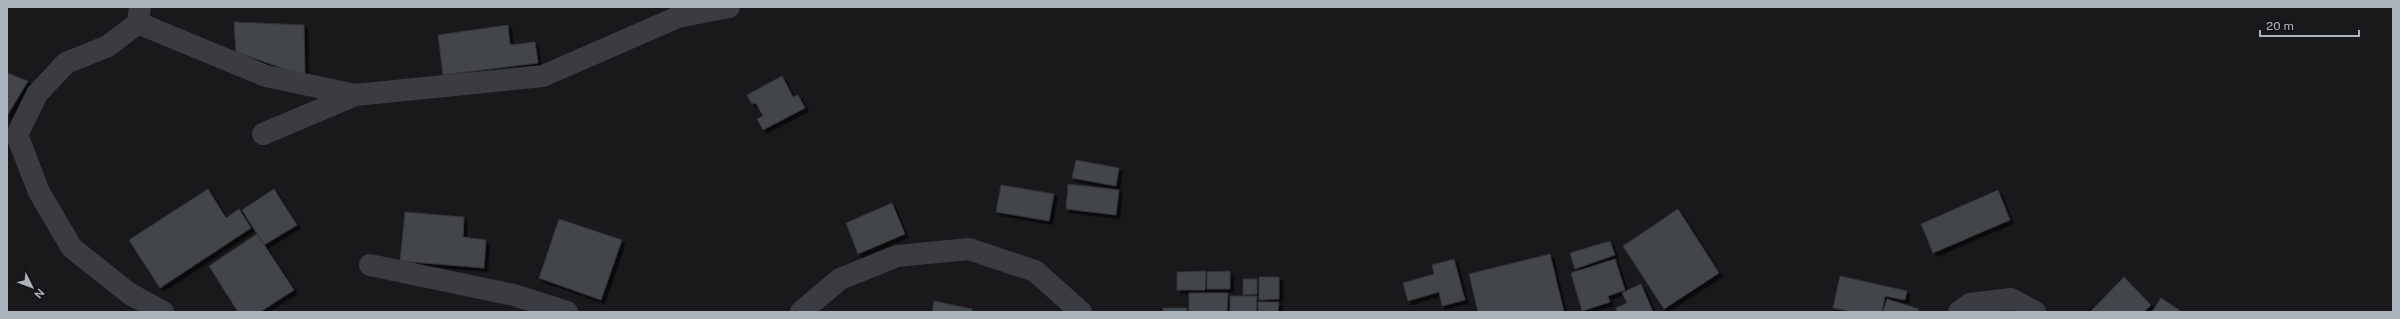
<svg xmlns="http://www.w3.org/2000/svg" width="2400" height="319" viewBox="0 0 2400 319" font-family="'Public Sans',sans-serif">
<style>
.building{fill:#434549;stroke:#333438;filter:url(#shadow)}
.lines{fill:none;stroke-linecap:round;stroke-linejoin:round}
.street{stroke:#3a3c41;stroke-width:22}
</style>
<defs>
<filter id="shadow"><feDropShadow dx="3.5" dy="3.5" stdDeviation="0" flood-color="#0009"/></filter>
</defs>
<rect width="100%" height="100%" fill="#19191c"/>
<!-- building -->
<path class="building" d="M234,22L304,25L305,76L236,52Z
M508,25L510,45L535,42L538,63L443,75L438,35Z
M7,73L28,81L7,116Z
M782,76L793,97L798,95L805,108L763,130L757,119L763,116L756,103L752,104L747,95Z
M1076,160L1119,168L1116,186L1072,178Z
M1068,184L1119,190L1116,215L1066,209Z
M1001,185L1054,194L1049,221L996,212Z
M208,189L226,218L239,209L251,228L160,288L129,240Z
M274,189L297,225L264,245L242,210Z
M1998,190L2010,220L1933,253L1921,224Z
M892,203L905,234L858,254L846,223Z
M1678,209L1719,273L1664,309L1623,246Z
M405,212L464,217L463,237L486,240L484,268L400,261Z
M559,219L622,240L601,300L539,278Z
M257,234L294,290L260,312H238L209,266Z
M1610,241L1615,255L1575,269L1570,253Z
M1550,254L1564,312H1478L1469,274Z
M1454,259L1465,300L1442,306L1439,292L1408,301L1403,283L1434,274L1432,265Z
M1615,259L1625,290L1608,296L1610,302L1582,311L1571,273Z
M1206,271L1205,290H1177V272Z
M1230,271V289H1207V272Z
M1840,276L1907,291L1905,300L1885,296L1882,312H1852L1833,308Z
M1259,277H1279V299L1259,300Z
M2124,277L2151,305L2144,312H2090Z
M1243,279H1257V294L1243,295Z
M1641,284L1653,312H1617L1616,308L1627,303L1622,293Z
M1189,293H1228L1227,312H1189Z
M1230,296H1257L1256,312H1230Z
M2161,298L2182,312H2152Z
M1887,299L1919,309L1918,312H1883Z
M934,301L972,309V312H932Z
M1258,302H1279L1278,312H1258Z
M1163,308H1187V312H1163Z"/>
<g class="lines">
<!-- street -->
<path class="street" d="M140,7L138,23L108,46L66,63L37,94L17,135L39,192L72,248L130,294L163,312
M138,23L266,76L355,95L543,76L678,17L729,7
M263,134L355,95
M370,265L514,295L567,312
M801,312L840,279L897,256L969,249L1035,271L1081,312
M1959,312L1970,304L2011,299L2035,312"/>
</g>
<!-- border -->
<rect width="2400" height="319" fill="none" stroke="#abb3bc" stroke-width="16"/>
<!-- north arrow -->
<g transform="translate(32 287) rotate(132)" stroke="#141417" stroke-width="3" paint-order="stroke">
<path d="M0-3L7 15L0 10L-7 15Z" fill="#abb3bc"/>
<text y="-6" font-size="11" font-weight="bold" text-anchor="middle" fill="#abb3bc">N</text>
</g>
<!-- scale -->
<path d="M2260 30v6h99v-6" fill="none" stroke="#abb3bc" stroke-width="2"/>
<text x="2266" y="30" font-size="12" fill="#abb3bc" stroke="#141417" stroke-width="3" paint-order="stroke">20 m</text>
</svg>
